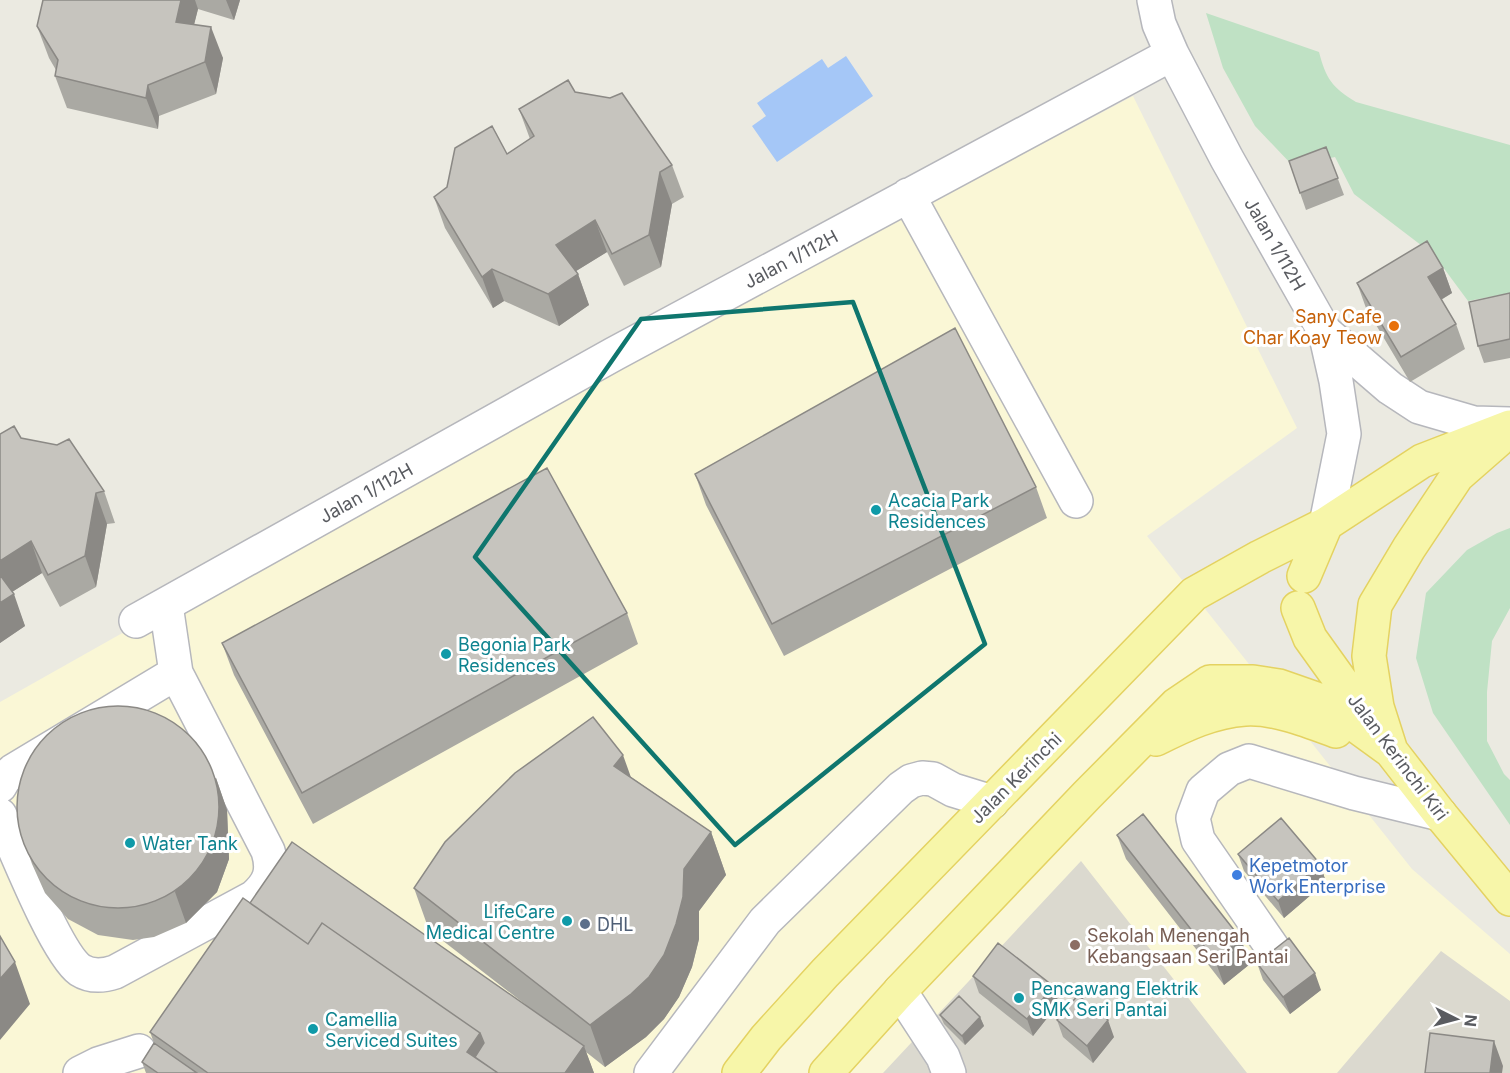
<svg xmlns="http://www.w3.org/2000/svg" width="1510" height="1073" viewBox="0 0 1510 1073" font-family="Inter,sans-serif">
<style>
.commercial{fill:#faf7d6}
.education{fill:#dbd9cf}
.green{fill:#bfe1c4}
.water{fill:#a5c7f7}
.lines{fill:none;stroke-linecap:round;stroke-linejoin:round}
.minor-casing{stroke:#b6b7bc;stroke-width:36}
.major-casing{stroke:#e4d261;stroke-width:36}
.minor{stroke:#fff;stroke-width:33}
.major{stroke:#f7f6a9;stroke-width:33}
.wall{fill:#aaa9a3}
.shaded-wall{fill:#8b8985}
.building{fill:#c6c4be;stroke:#8b8985;stroke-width:1.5}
.marked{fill:none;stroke:#0f766e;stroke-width:4.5;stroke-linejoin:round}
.food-dot{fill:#e8710a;stroke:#fff;stroke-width:2}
.culture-dot{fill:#0f9aa8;stroke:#fff;stroke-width:2}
.shop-dot{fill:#3f7fe0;stroke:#fff;stroke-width:2}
.service-dot{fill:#5c6f8a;stroke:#fff;stroke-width:2}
.education-dot{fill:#8d6e63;stroke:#fff;stroke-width:2}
.labels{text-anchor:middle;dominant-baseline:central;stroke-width:6;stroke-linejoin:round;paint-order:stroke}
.street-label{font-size:18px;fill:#595b60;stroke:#fff}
.food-label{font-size:18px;fill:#c56008;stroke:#fff;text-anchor:end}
.culture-label{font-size:18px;fill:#0d838f;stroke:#fff;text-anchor:start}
.shop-label{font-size:18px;fill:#366cbe;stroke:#fff;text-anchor:start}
.service-label{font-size:18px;fill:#4e5e75;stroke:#fff;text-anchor:start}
.education-label{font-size:18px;fill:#785e54;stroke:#fff;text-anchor:start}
</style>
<rect width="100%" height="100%" fill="#ebeae1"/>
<!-- commercial -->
<path class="commercial" d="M1133,96L1297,428L1147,536L1412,869L1510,954V1073H0V702L149,618Z"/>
<!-- education -->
<path class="education" d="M1081,861L1247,1073H883Z
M1441,951L1510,1001V1073H1337Z"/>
<!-- green -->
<path class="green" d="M1206,13L1319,52C1326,79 1332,87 1356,102L1510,145V293L1468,301L1434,255L1354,194L1335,157L1293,166L1255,126L1223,68Z
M1510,528V608L1492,641L1487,692V741L1504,774L1510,780V825L1433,713L1416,658L1426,593L1467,550L1497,533Z"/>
<!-- water -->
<path class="water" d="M846,56L873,96L777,162L752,126L766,116L757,103L822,59L828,68Z"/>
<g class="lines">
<!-- minor casing -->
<g class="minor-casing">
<path id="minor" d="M1154,0L1159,24L1172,54
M908,195L1076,501
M1325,332L1390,388L1419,407L1474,423L1510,424
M136,621L614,354L1172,54L1227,159L1325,332L1336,381L1344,434L1326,524
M0,786L4,779L13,771L176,673
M0,815C14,846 56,953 80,970C91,977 103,976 115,972L254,897C270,883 274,871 268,851L176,673L166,605
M1274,950L1198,840L1193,818L1203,791L1229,769L1249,761L1354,793L1440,814
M900,991L943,1057L949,1073
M80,1073L98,1064L139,1051
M651,1073L765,921L901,788L911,781L922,778L933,779L953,790L992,802"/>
</g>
<!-- major casing -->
<g class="major-casing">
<path id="major" d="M1304,576L1326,524
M1298,608L1310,638L1391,751L1440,814L1510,899
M1156,739C1184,725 1213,711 1245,709C1274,707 1309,721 1336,731
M1391,751L1377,707L1369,656L1375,605L1409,548L1457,476L1497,441
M739,1073L766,1038L825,973L1194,594L1260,557L1326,524L1422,461L1510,427
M826,1073L900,991L1087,795L1176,705L1210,682H1253L1279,686L1322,701L1391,751"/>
</g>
<!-- minor -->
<use href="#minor" class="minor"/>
<!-- major -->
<use href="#major" class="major"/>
</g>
<!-- wall -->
<path class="wall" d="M43,0H240L234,20L198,9L194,24L223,58L216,94L159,116L158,129L67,108L55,76L56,70L49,58L37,26Z
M575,92L672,165L684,197L672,204L661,267L624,286L607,252L576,271L578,274L589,305L559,326L504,301L493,308L445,228L434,197L507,154L530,139L519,109Z
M1326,147L1344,195L1306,210L1289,161Z
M1443,268L1452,293L1441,300L1456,324L1465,349L1410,382L1366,308L1357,283Z
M1510,293V358L1484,363L1478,346Z
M0,434L21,438L104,491L115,523L107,524L96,587L60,607L42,573L12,592L25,626L0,643Z
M695,474L1036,487L1047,518L784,656L706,505Z
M627,613L638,644L313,824L234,675L222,643Z
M631,777L711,832L726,875L699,911V939L692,967L679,997L664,1019L646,1037L605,1067L586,1052L594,1073H146L142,1062L154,1043L150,1032L250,903L526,1005L429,930L414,888Z
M216,778L227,810L229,859L217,892L186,923L154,937L133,940L98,935L68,919L45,893L32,864L21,832Z
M1117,835L1241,939L1250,964L1224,985L1126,859Z
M1238,854L1320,864L1326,882L1284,918L1244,871Z
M1257,963L1321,990L1290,1014L1263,980Z
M973,976L1059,1003L1033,1036L979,993Z
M940,1015L980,1017L984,1026L965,1045L944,1024Z
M1057,1020L1114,1037L1093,1063L1063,1037Z"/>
<!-- shaded-wall -->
<path class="shaded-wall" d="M181,0H195L198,9L187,53L176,22Z
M226,0H240L234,20Z
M211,27L223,58L216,94L205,62Z
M148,85L159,116L158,129L146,98Z
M660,172L672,204L661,267L649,235Z
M595,220L607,252L568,276L556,245Z
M1443,268L1452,293L1437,302L1428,277Z
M492,269L504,301L493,308L482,277Z
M578,274L589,305L559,326L548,294Z
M96,493L107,524L96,587L85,556Z
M31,541L42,573L4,597L0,585V561Z
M14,594L25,626L0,643V603Z
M623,755L638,797L614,766Z
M216,778L227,810L229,859L217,892L186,923L175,892Z
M711,832L726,875L699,911V939L692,967L679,997L664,1019L646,1037L605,1067L590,1025L684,869Z
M1320,864L1326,882L1284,918L1278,901Z
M1241,939L1250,964L1224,985L1215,960Z
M15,962L30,1004L0,1040V979Z
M1315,973L1321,990L1290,1014L1283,997Z
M1053,986L1059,1003L1033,1036L1027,1019Z
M980,1017L984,1026L965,1045L962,1036Z
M1108,1020L1114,1037L1093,1063L1087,1046Z
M480,1033L494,1073L467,1052Z
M1494,1041L1503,1066L1502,1073H1490Z
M584,1046L594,1073H565Z"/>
<!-- building -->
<path class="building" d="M43,0H181L176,22L211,27L205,62L148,85L146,98L55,76L58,60L37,26Z
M568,80L575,92L610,98L622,93L672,165L660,172L649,235L612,254L595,220L556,245L578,274L548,294L492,269L482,277L434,197L447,187L455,148L492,126L507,154L534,136L519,109Z
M1326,147L1338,178L1300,193L1289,161Z
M1427,241L1443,268L1428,277L1456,324L1401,357L1357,283Z
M1510,293V339L1478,346L1469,302Z
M955,328L1036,487L772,624L695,474Z
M14,426L21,438L57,445L69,439L104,491L96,493L85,556L48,575L31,541L0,561V434Z
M547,468L627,613L302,793L222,643Z
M0,575L14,594L0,603Z
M17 807a101 101 0 1 1 202 0a101 101 0 1 1-202 0Z
M593,717L623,755L614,766L711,832L684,869L683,897L676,924L664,955L649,977L631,994L590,1025L414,888L445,842L515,773Z
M1143,814L1241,939L1215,960L1117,835Z
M1281,818L1320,864L1278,901L1238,854Z
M292,842L584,1046L565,1073H498L475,1057L484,1043L480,1033L322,923L308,944L250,903Z
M243,898L308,944L322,923L480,1033L467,1052L498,1073H208L150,1032Z
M0,936L15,962L0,979Z
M1289,938L1315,973L1283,997L1257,963Z
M998,943L1053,986L1027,1019L973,976Z
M1078,995L1108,1020L1087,1046L1057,1020Z
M959,996L980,1017L962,1036L940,1015Z
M1430,1033L1494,1041L1490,1073H1425Z
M154,1043L197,1073H158L142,1062Z"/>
<!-- marked area -->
<path class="marked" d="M853,302L985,644L735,845L475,557L641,319Z"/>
<!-- markers -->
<circle class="food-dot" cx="1394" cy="326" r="6"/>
<g class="culture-dot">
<circle cx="876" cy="510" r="6"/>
<circle cx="446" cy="654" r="6"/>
<circle cx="130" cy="843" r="6"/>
<circle cx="567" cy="921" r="6"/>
<circle cx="1019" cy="998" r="6"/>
<circle cx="313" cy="1029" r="6"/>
</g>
<circle class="shop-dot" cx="1237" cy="875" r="6"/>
<circle class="service-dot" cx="585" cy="924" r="6"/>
<circle class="education-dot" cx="1075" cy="945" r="6"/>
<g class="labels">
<!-- street labels -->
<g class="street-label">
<text transform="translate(1275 244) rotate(60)">Jalan 1/112H</text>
<text transform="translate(791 259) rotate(-28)">Jalan 1/112H</text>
<text transform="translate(366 493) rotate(-29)">Jalan 1/112H</text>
<text transform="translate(1398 757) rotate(53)">Jalan Kerinchi Kiri</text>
<text transform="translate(1016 778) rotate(-45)">Jalan Kerinchi</text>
</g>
<!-- food labels -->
<g class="food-label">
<text x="1382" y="316">Sany Cafe<tspan x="1382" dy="21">Char Koay Teow</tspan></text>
</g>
<!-- culture labels -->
<g class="culture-label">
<text x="888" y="500">Acacia Park<tspan x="888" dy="21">Residences</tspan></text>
<text x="458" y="644">Begonia Park<tspan x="458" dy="21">Residences</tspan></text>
<text x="142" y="843">Water Tank</text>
<text x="555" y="911" text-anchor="end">LifeCare<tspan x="555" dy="21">Medical Centre</tspan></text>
<text x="1031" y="988">Pencawang Elektrik<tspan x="1031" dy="21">SMK Seri Pantai</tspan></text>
<text x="325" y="1019">Camellia<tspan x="325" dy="21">Serviced Suites</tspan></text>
</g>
<!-- shop labels -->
<g class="shop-label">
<text x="1249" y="865">Kepetmotor<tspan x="1249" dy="21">Work Enterprise</tspan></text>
</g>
<!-- service labels -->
<g class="service-label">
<text x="597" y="924">DHL</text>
</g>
<!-- education labels -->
<g class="education-label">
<text x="1087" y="935">Sekolah Menengah<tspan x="1087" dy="21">Kebangsaan Seri Pantai</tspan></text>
</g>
</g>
<!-- north arrow -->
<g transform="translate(1456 1019) rotate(96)" stroke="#ffffff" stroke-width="4.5" paint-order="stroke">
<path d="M0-4.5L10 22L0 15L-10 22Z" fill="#595b60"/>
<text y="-9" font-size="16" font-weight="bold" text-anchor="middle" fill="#595b60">N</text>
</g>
</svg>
